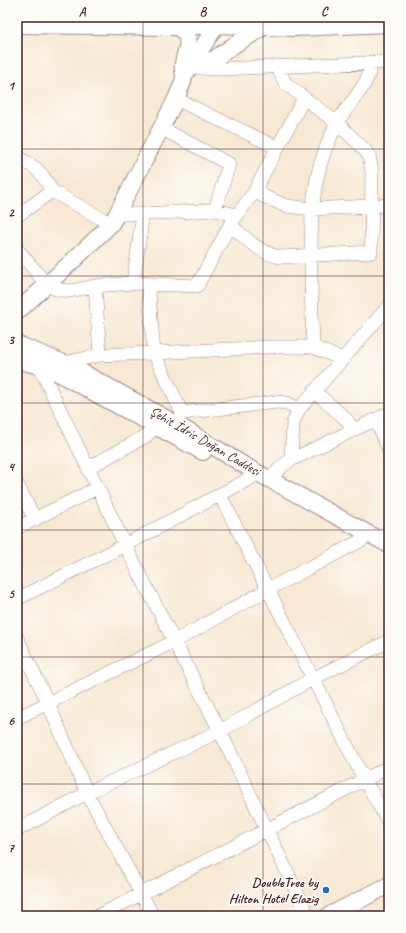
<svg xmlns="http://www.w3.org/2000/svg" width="406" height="933" viewBox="0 0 406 933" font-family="Caveat,sans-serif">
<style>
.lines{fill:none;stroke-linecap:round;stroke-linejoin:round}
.minor-casing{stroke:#a08480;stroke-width:14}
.major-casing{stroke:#a08480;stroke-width:18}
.minor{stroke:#fff;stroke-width:13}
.major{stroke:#fff;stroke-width:16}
.grid{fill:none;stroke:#4a1f2b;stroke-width:1;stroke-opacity:0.55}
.poi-dot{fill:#1f6fb2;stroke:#fdfcf7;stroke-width:1.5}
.labels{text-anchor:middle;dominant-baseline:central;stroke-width:3.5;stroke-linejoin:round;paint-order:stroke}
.street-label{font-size:14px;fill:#4a1f2b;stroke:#fdfcf7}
.poi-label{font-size:14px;font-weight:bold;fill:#4a1f2b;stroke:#fdfcf7;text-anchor:end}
.neatline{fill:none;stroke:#4a1f2b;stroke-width:1.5}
.grid-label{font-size:13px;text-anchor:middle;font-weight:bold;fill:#4a1f2b}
</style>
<rect width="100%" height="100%" fill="#fdfcf7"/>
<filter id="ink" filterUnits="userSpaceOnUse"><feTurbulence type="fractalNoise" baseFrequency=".025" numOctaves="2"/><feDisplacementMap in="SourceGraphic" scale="8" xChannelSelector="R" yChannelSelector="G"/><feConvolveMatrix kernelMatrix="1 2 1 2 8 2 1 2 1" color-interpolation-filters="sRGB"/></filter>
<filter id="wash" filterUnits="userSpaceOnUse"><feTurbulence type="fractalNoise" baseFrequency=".012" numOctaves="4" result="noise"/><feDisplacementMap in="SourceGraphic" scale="16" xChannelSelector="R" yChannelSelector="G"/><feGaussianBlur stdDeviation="0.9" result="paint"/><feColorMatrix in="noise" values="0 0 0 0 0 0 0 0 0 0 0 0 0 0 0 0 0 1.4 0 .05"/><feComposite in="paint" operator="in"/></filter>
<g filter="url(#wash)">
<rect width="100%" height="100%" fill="#f7e9d4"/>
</g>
<g filter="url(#ink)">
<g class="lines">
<!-- minor casing -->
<g class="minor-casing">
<path id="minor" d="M199,68L221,69L389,62
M176,99L278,148
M161,128L229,164L215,210
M17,157C37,168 41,170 52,191
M254,192L286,206L312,209L389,205
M117,214H143L215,210L237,215
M17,216L52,191L111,224
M230,225C246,238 260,254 281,257L371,252L372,171L369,156L364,149L337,123L286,84L282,77L278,67
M17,249L47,285L56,289L62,290L70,291L95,286L133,283L197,286L230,225L254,192L304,98
M133,283L143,214
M148,283L154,353L182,413L178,425
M95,286L100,355
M313,347C312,320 311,292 311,265C311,228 311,192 323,156C327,145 332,133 337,123C348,103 370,86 371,62
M64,363L100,355L154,353L269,347H313L342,359
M39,366L125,545L220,731L308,916
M314,391L346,419L354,430
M182,413L277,402L287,403L299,409
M376,420L389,450
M291,460L293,423L299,409L389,306
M88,468L146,436L157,426
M271,479L282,466L291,460L389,413
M17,484L35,520
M220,495L364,779L389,823
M17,528L97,488
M376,538L389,532
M17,599L125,545L251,478
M17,638L48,703L87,793L153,916
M17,718L175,641L267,590L362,540
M17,830L87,793L220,731L312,679L389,641
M98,916L389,767"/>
</g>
<!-- major casing -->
<g class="major-casing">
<path id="major" d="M17,25L178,27L217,25L295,28L389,24
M178,27C198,42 180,54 183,71
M202,64L216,58L234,45L264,27
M17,312L78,256L111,224L117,214L176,99L183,82L184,76L221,18
M17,344L69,365L178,425L247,467L389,545
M17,360L39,366L58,373L203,452
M328,916L389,885"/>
</g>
<!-- minor -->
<use href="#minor" class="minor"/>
<!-- major -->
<use href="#major" class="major"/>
</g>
</g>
<!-- grid -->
<path class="grid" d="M143,17V916M263,17V916M17,149H389M17,276H389M17,403H389M17,530H389M17,657H389M17,784H389"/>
<!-- markers -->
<circle class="poi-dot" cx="326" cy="890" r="4"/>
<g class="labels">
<!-- street labels -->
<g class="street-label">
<text transform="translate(205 441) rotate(30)">Şehit İdris Doğan Caddesi</text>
</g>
<!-- poi labels -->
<g class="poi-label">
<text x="318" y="882">DoubleTree by<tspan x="318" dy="16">Hilton Hotel Elazig</tspan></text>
</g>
</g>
<!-- margin -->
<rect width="406" height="933" fill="none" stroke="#fdfcf7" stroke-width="44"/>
<rect x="22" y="22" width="362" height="889" class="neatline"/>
<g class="grid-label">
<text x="82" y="16">A</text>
<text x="203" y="16">B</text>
<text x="324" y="16">C</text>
<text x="11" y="90">1</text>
<text x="11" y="217">2</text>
<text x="11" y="344">3</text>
<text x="11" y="471">4</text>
<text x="11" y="598">5</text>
<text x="11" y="725">6</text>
<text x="11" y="852">7</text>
</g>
</svg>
